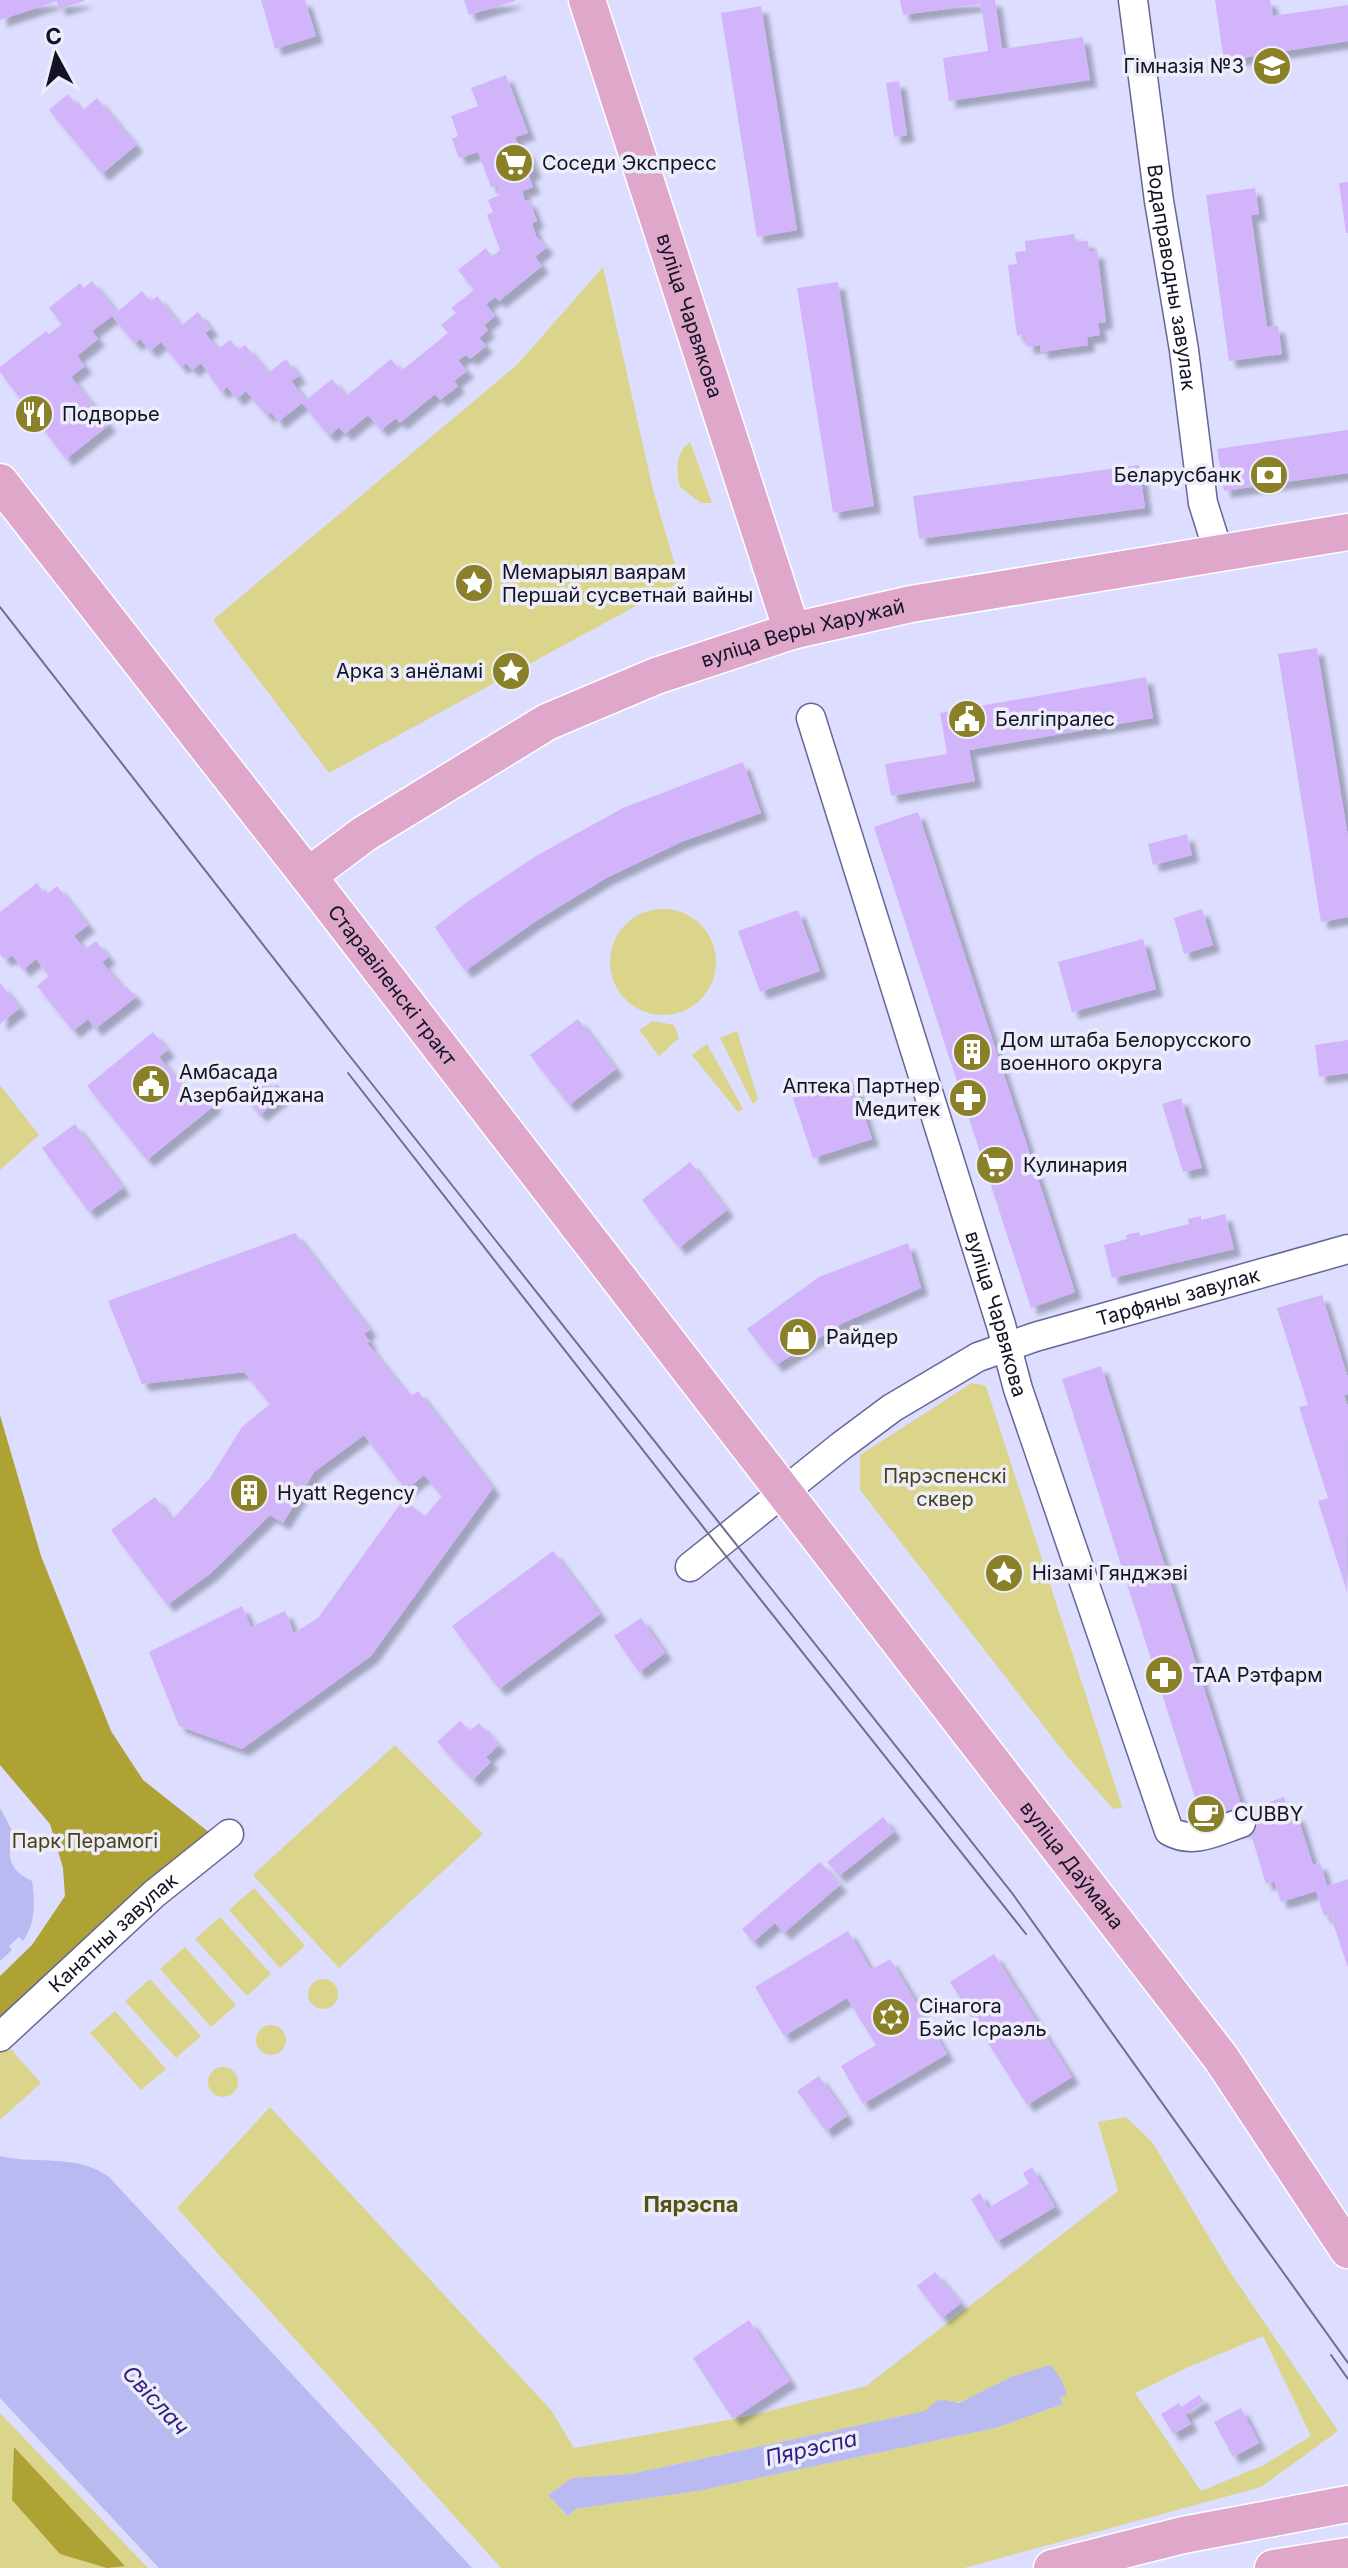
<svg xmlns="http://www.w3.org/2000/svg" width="1348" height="2568" viewBox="0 0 1348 2568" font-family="Inter,sans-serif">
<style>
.green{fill:#dbd48b;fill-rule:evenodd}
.forest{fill:#ada233}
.water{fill:#b8baf1}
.building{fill:#d2b4fb;filter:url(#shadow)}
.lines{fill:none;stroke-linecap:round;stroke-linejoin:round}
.minor-casing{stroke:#656696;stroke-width:31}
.major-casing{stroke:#fff;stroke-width:39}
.minor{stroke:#fff;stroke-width:28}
.major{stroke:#dfa7ca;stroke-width:36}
.tram{stroke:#6f6f89;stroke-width:2}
.labels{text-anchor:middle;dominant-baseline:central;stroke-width:7;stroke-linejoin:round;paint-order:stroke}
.poi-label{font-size:20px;fill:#141326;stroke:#ecedf8;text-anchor:start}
.street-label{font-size:20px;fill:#141326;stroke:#ecedf8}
.park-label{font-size:20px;fill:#484317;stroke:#ecedf8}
.neighbourhood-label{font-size:22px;font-weight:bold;fill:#565012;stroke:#ecedf8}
.water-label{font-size:22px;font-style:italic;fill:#311c82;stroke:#ecedf8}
</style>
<defs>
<filter id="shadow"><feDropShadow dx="7" dy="7" stdDeviation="2" flood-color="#0004"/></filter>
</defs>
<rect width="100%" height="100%" fill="#dcddff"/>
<!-- green -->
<path class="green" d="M603,267L653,490L680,582L329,773L213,620L517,365Z
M690,442L712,503H701L680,487C676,470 675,453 690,442Z
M610 962a53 53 0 1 1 106 0a53 53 0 1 1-106 0Z
M653,1021L674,1025L679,1038L659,1056L639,1030Z
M737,1031L758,1099L753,1104L720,1038Z
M707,1044L743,1109L738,1112L692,1055Z
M0,1085L39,1135L0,1170Z
M972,1383L986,1386L1122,1807L1113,1809L1067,1756L860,1490V1455Z
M395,1745L483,1834L339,1968L253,1875Z
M254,1888L305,1946L280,1968L229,1910Z
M220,1917L271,1974L247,1996L195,1939Z
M185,1947L236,2005L211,2027L160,1969Z
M308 1994a15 15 0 1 1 30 0a15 15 0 1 1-30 0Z
M150,1979L201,2036L176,2058L125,2001Z
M115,2011L166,2069L141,2090L90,2033Z
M256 2040a15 15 0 1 1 30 0a15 15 0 1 1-30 0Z
M6,2044L41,2083L0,2120V2050Z
M208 2082a15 15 0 1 1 30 0a15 15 0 1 1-30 0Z
M270,2107L551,2410L574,2448L745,2417L866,2386L1118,2191L1098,2122L1126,2117L1152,2142L1228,2269L1338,2431L1261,2487L964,2568H501L177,2208ZM1263,2336L1311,2436L1264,2465L1201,2491L1135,2393L1193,2365ZM1011,2377L1066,2395L1060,2398L1062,2404L995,2428L697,2491L575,2509L567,2516L549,2495L572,2478L631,2474L926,2411C943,2394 945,2407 962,2401C979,2396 995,2385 1011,2377Z
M0,2413L148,2568H0Z"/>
<!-- forest -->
<path class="forest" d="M0,1415L41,1556L111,1731L143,1780L215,1837L0,2036V1976L32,1945L65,1896L63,1868L50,1824L0,1765Z
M14,2447L125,2566L107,2568L60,2554L12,2500Z"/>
<!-- water -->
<path class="water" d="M0,1808L15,1836C4,1856 11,1872 32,1881C35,1902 36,1923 23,1941L19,1937L9,1946L12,1950L0,1961Z
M0,2156C37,2165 76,2153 109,2177L472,2568H159L0,2398Z
M1050,2365C1060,2375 1063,2382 1067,2395L1060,2398L1063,2404L995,2428L697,2491L575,2509L568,2516L548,2495L572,2478L631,2474L925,2411L936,2401L944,2400L959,2403L1011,2377Z"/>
<!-- building -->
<path class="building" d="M0,0H84V1L59,9L57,1L0,20Z
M261,0H305L316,36L275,49Z
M464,0H515V1L469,15Z
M900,0H995L1002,49L1083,37L1090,80L949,101L943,58L988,51L981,4L903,15Z
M1215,0H1270L1273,16L1348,5V41L1224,61Z
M761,6L797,230L757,237L721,13Z
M506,75L528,133L515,137L521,152L526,149L534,171L528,174L533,187L522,191L525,201L529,200L537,221L532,223L536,236L547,247L535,257L542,266L499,301L495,297L486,304L495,316L484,325L488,330L479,338L486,346L470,359L466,355L458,360L467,371L454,381L458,386L440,400L435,394L400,423L396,418L381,430L368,415L345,434L339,427L329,436L302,403L278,422L271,412L267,416L246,391L237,399L227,387L221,392L201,363L192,370L186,363L181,367L161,342L150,351L140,339L135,344L112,316L92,331L98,339L77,356L85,366L71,377L109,425L66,459L0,372V367L46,331L49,334L62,324L49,308L80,283L84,288L92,281L117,312L142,291L150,302L157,296L181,326L198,312L211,329L205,333L218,349L230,340L239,350L245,345L268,373L286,359L299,376L291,381L306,400L332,379L346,396L391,359L401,371L448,333L441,325L456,313L451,308L474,290L458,270L486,248L492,257L500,250L487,215L493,212L488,200L500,195L497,185L491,187L478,152L459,158L452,139L458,136L451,116L478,106L471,88Z
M899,81L907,135L894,137L886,83Z
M68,94L82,111L97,98L136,145L102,174L49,110Z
M1348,182V233H1346L1339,183Z
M1255,188L1259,214L1251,215L1267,327L1278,326L1282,354L1229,361L1206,195Z
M1074,234L1076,242L1088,241L1089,252L1097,251L1106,322L1098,323L1100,335L1087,337L1088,345L1041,352L1040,345L1027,347L1025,334L1017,336L1008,265L1017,264L1015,252L1026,251L1025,241Z
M838,282L874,506L833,513L797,288Z
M1348,430V473L1224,491L1217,449Z
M1139,465L1145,508L919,539L913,496Z
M1317,648L1348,837V917L1321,922L1278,654Z
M1146,677L1153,718L969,750L975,781L891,796L885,764L947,754L940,713Z
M743,762L761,813L681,842L606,878L536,921L465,971L435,927L467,902L536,856L623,808Z
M918,812L1075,1292L1031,1308L874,827Z
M1187,834L1192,855L1153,865L1148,844Z
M37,883L46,895L57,886L88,925L74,936L85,949L96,941L109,957L102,962L124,989L127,987L136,997L95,1029L88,1019L73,1031L37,986L49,976L36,959L23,970L13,956L4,959L0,954V912Z
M1202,909L1213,945L1184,954L1174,918Z
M798,910L820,971L760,992L738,931Z
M1143,939L1156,989L1072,1012L1058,962Z
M0,983L20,1008L0,1024Z
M578,1019L616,1069L569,1105L530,1055Z
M153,1032L168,1050L159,1057L190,1096L201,1088L215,1105L147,1160L87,1086Z
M1348,1040V1073L1319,1077L1315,1045Z
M262,1078L271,1089L277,1084L285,1094L260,1115L243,1095Z
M852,1079L872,1139L813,1158L793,1098Z
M1181,1098L1202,1168L1183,1172L1162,1104Z
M75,1124L123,1188L89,1212L42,1148Z
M690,1162L727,1210L679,1248L642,1200Z
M1225,1214L1234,1249L1112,1278L1104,1245L1127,1239L1126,1235L1139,1232L1140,1236L1189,1224L1188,1219L1201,1216V1220Z
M295,1233L370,1330L364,1334L370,1342L367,1343L404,1390L406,1388L412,1396L418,1391L493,1488L371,1656L242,1749L179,1726L149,1652L242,1606L251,1627L285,1611L294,1633L318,1618L403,1500L425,1516L442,1496L424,1475L406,1490L364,1435L314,1472L283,1523L270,1515L211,1573L167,1605L111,1530L155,1497L172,1520L210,1478L242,1427L270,1404L244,1372L142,1384L108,1301Z
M908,1243L921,1288L843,1323L776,1365L747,1329L819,1277Z
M1322,1295L1348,1378V1394L1344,1395L1348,1407L1347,1592L1318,1501L1328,1498L1299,1407L1308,1405L1277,1308Z
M1101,1366L1243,1811L1284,1797L1291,1817L1297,1814L1313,1865L1320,1863L1327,1886L1348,1879V1968L1330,1914L1324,1916L1316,1891L1281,1902L1274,1881L1266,1884L1250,1831L1203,1823L1062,1379Z
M553,1551L600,1614L499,1689L452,1626Z
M641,1618L665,1653L639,1672L614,1636Z
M460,1721L470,1731L479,1723L499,1745L486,1757L491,1762L473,1780L437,1742Z
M883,1817L894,1832L839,1876L827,1862Z
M820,1862L840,1885L784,1933L775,1923L753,1942L742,1929Z
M848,1931L871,1970L890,1959L947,2054L863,2104L841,2066L876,2045L847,1998L784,2036L755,1987Z
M994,1954L1072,2077L1027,2105L950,1982Z
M819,2076L847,2116L826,2131L797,2091Z
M1032,2167L1055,2207L996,2242L971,2199L980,2193L988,2208L1029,2184L1023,2173Z
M935,2272L961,2303L942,2318L917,2286Z
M749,2320L790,2381L733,2419L693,2358Z
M1199,2395L1204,2402L1185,2414L1191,2424L1173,2434L1161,2414L1179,2403L1181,2407Z
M1241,2408L1259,2443L1233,2457L1214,2422Z"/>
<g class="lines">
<!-- minor casing -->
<g class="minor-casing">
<g id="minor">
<path id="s1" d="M1133,0L1159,201L1184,350L1203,503L1219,554"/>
<path id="s2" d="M811,718L1001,1325L1018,1389L1169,1831C1193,1845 1217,1831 1241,1823"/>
<path id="s3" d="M690,1567L841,1446L892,1408L978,1357L1035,1337L1348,1249"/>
<path id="s4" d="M0,2037L154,1894L229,1834"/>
</g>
</g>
<!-- major casing -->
<g class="major-casing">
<g id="major">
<path id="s5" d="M587,0L792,631"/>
<path id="s6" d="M0,482L308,876L1221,2058L1348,2250"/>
<path id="s7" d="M308,876L364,834L547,722L656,676L792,631L911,604L1348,532"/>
<path d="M1052,2568L1183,2535L1348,2504"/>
<path d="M1273,2568L1348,2556"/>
</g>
</g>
<!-- minor -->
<use href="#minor" class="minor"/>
<!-- major -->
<use href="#major" class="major"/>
<!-- tram -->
<path class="tram" d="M0,607L349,1055L1012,1893L1348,2363
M348,1073L718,1546L1026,1934
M1331,2355L1348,2379"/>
</g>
<!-- icons -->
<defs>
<g id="school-disc" transform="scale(2)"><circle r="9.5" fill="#898027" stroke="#ecedf8"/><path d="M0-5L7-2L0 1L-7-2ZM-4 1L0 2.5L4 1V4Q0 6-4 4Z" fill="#fff"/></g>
<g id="supermarket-disc" transform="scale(2)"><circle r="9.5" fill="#898027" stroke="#ecedf8"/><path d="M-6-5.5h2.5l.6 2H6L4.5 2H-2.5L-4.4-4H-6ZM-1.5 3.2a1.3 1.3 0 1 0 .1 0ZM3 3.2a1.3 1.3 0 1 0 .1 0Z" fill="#fff"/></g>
<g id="restaurant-disc" transform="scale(2)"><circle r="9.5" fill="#898027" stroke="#ecedf8"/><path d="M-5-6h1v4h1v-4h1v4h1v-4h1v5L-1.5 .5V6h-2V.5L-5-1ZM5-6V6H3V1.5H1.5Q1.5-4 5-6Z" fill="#fff"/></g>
<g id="bank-disc" transform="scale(2)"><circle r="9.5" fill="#898027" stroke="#ecedf8"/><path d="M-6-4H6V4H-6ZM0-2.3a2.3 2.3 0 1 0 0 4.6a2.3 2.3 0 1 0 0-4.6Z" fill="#fff"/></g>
<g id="sight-disc" transform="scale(2)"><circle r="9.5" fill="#898027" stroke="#ecedf8"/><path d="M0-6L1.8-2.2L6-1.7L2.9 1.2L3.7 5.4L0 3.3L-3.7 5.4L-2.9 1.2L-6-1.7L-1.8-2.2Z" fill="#fff"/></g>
<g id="civic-disc" transform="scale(2)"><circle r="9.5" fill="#898027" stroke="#ecedf8"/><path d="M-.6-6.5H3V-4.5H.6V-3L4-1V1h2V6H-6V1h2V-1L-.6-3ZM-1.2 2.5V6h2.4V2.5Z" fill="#fff"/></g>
<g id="building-disc" transform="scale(2)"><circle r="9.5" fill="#898027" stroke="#ecedf8"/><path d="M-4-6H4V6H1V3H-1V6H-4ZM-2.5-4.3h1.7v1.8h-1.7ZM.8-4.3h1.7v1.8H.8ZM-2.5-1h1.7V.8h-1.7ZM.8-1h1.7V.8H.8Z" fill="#fff"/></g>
<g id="pharmacy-disc" transform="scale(2)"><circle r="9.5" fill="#898027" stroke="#ecedf8"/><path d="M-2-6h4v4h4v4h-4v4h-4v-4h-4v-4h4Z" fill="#fff"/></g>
<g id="shop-disc" transform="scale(2)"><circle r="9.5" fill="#898027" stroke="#ecedf8"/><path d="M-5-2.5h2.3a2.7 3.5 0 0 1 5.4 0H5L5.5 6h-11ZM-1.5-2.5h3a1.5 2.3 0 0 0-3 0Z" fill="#fff"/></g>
<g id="cafe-disc" transform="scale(2)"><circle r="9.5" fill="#898027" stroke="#ecedf8"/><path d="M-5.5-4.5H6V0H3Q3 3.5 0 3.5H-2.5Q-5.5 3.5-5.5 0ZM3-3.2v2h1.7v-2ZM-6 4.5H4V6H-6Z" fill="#fff"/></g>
<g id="synagogue-disc" transform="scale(2)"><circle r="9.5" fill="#898027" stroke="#ecedf8"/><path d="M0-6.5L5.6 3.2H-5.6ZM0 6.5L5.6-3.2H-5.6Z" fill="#fff"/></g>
</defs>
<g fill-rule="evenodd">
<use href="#school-disc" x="1272" y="66"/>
<use href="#supermarket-disc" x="514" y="163"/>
<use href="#restaurant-disc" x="34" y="414"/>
<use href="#bank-disc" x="1269" y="475"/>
<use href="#sight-disc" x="474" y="583"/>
<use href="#sight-disc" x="511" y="671"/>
<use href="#civic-disc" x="967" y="719"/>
<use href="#building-disc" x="972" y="1052"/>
<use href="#civic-disc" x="151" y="1084"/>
<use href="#pharmacy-disc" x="968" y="1098"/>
<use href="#supermarket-disc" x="995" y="1165"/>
<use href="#shop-disc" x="798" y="1337"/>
<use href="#building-disc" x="249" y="1493"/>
<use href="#sight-disc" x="1004" y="1573"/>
<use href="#pharmacy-disc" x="1164" y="1675"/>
<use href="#cafe-disc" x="1206" y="1814"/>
<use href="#synagogue-disc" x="891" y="2017"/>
</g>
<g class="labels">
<!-- poi labels -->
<g class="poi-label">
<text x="1244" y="66" text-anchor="end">Гімназія №3</text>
<text x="542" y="163">Соседи Экспресс</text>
<text x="62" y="414">Подворье</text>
<text x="1241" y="475" text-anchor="end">Беларусбанк</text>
<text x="502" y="572">Мемарыял ваярам<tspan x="502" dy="23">Першай сусветнай вайны</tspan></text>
<text x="483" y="671" text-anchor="end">Арка з анёламі</text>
<text x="995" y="719">Белгіпралес</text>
<text x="1000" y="1040">Дом штаба Белорусского<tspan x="1000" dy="23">военного округа</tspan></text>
<text x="179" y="1072">Амбасада<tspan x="179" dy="23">Азербайджана</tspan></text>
<text x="940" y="1086" text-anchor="end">Аптека Партнер<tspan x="940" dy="23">Медитек</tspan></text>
<text x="1023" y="1165">Кулинария</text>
<text x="826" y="1337">Райдер</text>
<text x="277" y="1493">Hyatt Regency</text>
<text x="1032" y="1573">Нізамі Гянджэві</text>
<text x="1192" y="1675">ТАА Рэтфарм</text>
<text x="1234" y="1814">CUBBY</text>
<text x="919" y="2006">Сінагога<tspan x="919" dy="23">Бэйс Ісраэль</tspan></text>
</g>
<!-- street labels -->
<g class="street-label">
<text stroke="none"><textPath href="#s1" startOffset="280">Водаправодны завулак</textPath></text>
<text stroke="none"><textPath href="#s5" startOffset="332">вуліца Чарвякова</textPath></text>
<text stroke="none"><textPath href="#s7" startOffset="556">вуліца Веры Харужай</textPath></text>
<text stroke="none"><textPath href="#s6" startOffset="638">Старавіленскі тракт</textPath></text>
<text stroke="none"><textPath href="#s3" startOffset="566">Тарфяны завулак</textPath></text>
<text stroke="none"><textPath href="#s2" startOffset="624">вуліца Чарвякова</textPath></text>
<text stroke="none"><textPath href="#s6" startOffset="1750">вуліца Даўмана</textPath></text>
<text stroke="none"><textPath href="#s4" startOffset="154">Канатны завулак</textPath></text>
</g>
<!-- park labels -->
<g class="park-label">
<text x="945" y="1476">Пярэспенскі<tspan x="945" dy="23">сквер</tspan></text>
<text x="85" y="1841">Парк Перамогі</text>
</g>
<!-- neighbourhood labels -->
<g class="neighbourhood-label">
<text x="691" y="2204">Пярэспа</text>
</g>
<!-- water labels -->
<g class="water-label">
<text transform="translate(156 2400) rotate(47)">Свіслач</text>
<text transform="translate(811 2448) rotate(-13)">Пярэспа</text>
</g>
</g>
<!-- north arrow -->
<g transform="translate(56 56) rotate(353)" stroke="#ecedf8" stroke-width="6" paint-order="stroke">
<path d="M0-6L14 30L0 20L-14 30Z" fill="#141326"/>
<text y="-12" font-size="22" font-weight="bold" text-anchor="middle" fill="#141326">С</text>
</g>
</svg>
